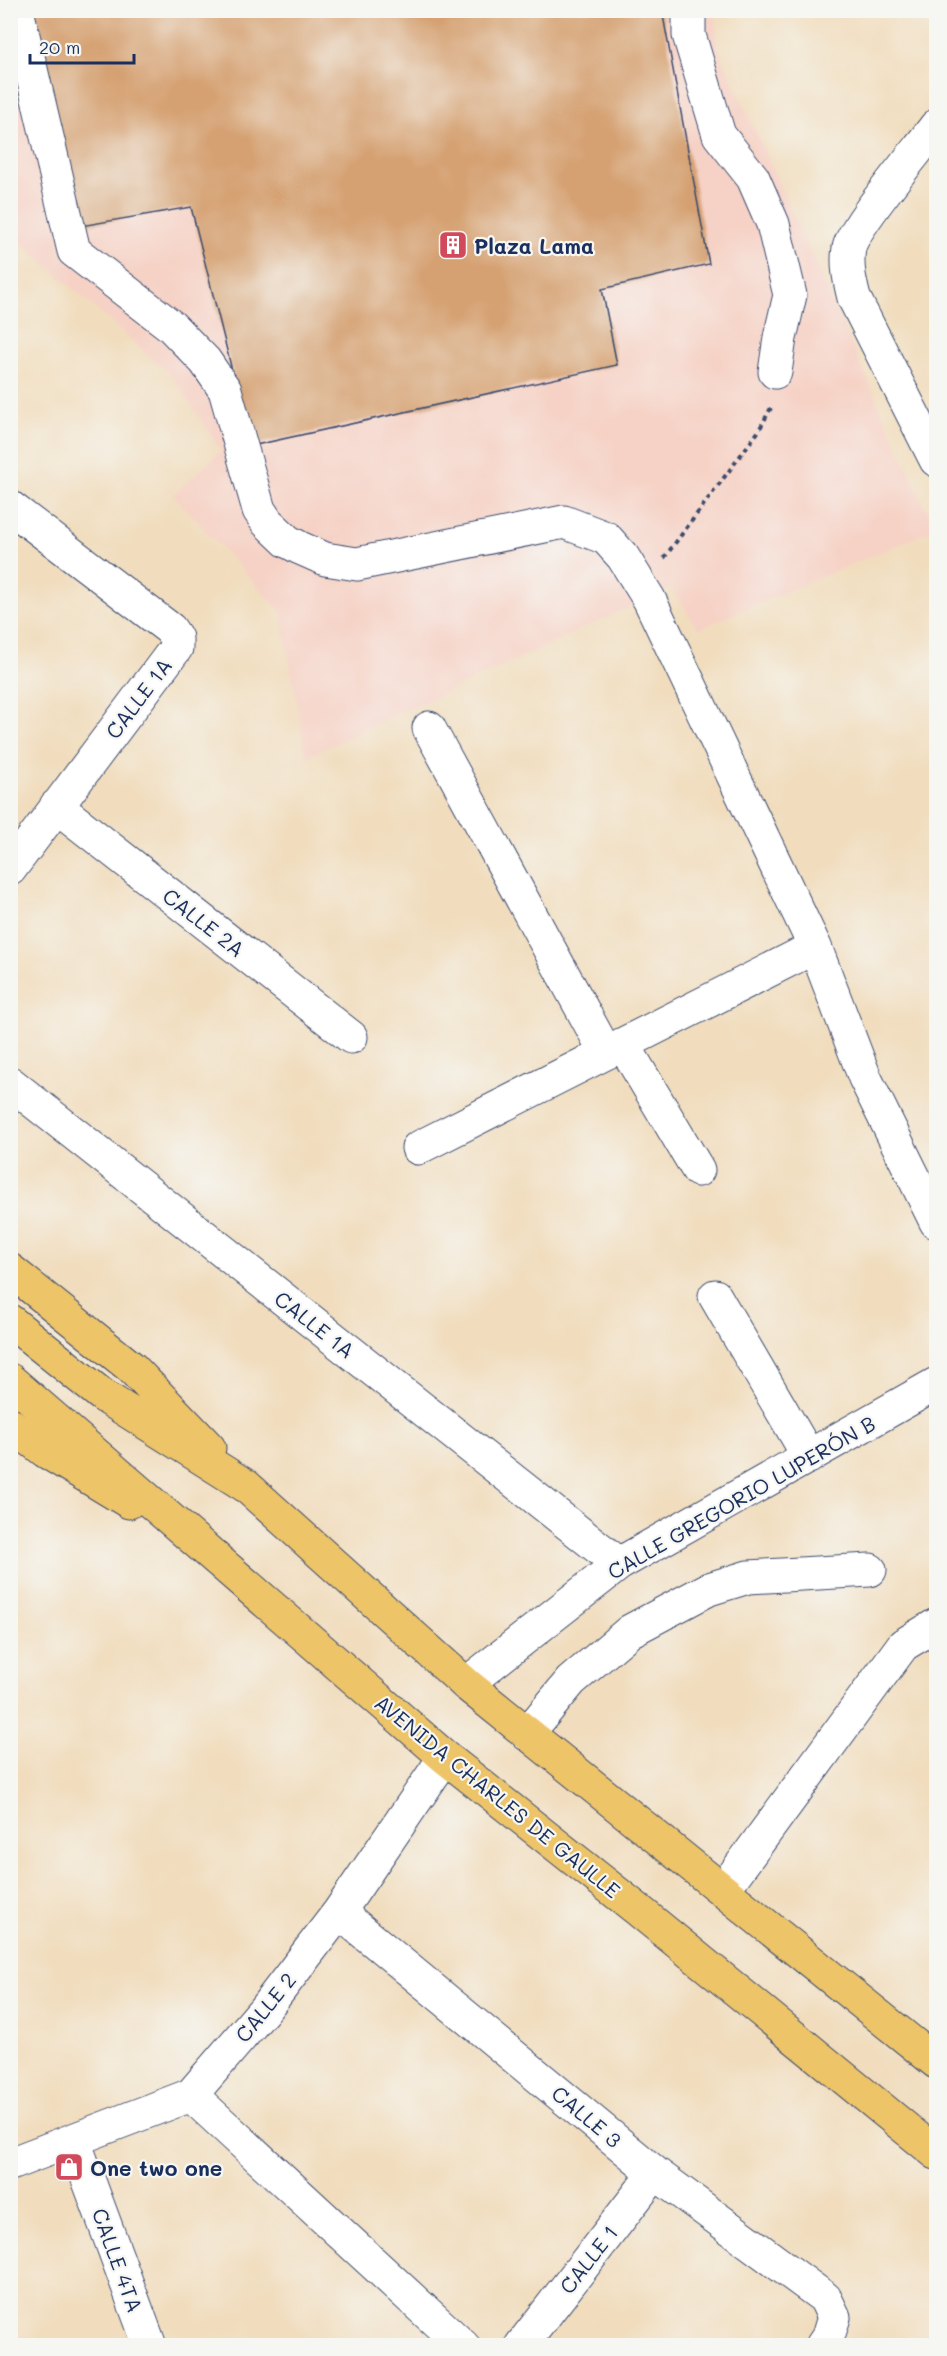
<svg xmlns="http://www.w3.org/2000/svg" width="947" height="2356" viewBox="0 0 947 2356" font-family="Mali,sans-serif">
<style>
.built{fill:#f6d1c5}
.building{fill:#d5a172}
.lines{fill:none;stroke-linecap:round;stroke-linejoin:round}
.minor-casing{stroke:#3b496c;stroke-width:35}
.major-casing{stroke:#3b496c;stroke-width:35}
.path{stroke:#3b496c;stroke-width:4;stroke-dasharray:4.5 4.5;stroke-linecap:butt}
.minor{stroke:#fff;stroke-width:33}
.major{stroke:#eec469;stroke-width:33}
.labels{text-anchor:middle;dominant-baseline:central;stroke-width:4.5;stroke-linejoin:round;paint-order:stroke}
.poi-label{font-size:21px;font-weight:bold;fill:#1b2f5e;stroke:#f6f6f2;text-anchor:start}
.street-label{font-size:21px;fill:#1b2f5e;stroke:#f6f6f2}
</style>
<rect width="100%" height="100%" fill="#f6f6f2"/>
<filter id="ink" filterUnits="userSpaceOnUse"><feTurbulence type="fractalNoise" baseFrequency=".0167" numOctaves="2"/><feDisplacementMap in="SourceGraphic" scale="12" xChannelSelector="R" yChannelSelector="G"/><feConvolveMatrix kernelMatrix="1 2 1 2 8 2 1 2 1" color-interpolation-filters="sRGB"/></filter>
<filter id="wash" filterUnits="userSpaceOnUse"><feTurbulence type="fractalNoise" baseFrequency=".008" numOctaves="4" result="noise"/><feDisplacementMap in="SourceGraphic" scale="24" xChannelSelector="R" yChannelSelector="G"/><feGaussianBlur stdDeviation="1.35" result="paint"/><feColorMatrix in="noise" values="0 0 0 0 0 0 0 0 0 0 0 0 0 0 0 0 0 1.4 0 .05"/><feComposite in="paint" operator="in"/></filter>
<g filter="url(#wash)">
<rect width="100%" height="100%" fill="#f1ddbe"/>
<!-- built -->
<path class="built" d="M10,11H716L717,46L935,529L698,629L671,588L306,757L281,612L173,495L221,451L173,377L11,234Z"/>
<g id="blocks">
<!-- building -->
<path class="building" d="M29,10H662L709,264L602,289L617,365L251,446L191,207L81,226Z"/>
</g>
</g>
<g filter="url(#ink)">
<use href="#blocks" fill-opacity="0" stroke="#3b496c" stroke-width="1.5"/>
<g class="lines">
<!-- minor casing -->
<g class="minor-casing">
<path id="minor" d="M17,10L74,251L171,326L205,361L225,390L259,510L267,522L287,541L300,548L325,559L357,564L564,522L606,538L623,557L649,599L815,947L865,1078L936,1222
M689,10V35L719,135L753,178L773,224L790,295L780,338L775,372
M936,126C919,149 854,225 849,248C846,265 850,282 854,298L936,460
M10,507L170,629L176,638V648L10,869
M429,728L606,1053
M56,806L351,1037
M623,1044L698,1170
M10,1083L619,1564
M418,1148L815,947
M715,1296L809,1457
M466,1684L619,1564L936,1384
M527,1734L571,1681L630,1631L709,1589L748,1577L870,1570
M723,1890L903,1645L936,1625
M339,1912L655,2173L825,2298L834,2317L828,2337L822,2346
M191,2095L463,2346
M74,2141L150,2346
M10,2164L191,2095L264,2010L339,1912L445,1757
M521,2346L655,2173"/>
</g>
<!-- major casing -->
<g class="major-casing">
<path id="major" d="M10,1270L132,1368L209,1448
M10,1321L102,1395L246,1486L466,1684L936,2062
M10,1380L445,1757L637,1909L936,2153
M10,1424L45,1451L129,1502"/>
</g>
<!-- path -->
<path class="path" d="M664,558L758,432L772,406"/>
<!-- minor -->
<use href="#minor" class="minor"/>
<!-- major -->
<use href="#major" class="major"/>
</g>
</g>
<!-- icons -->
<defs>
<g id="building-square" transform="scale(1.5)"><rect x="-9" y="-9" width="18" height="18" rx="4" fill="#d1495b" stroke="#f6f6f2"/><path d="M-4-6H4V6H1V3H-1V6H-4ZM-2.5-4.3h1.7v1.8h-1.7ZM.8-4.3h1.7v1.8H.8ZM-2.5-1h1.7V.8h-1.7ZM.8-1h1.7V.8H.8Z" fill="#fff"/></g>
<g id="shop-square" transform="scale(1.5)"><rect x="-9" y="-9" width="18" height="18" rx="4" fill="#d1495b" stroke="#f6f6f2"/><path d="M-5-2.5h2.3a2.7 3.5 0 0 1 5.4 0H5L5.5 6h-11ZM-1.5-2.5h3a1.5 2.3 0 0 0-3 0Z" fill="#fff"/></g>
</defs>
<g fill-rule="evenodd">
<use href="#building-square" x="453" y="245"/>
<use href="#shop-square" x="69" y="2167"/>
</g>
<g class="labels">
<!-- poi labels -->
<g class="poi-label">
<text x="474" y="245">Plaza Lama</text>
<text x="90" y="2167">One two one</text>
</g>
<!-- street labels -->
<g class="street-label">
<text transform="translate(138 698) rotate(-53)">CALLE 1A</text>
<text transform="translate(204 922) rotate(38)">CALLE 2A</text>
<text transform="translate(315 1324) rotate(38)">CALLE 1A</text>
<text transform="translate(741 1497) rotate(-30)">CALLE GREGORIO LUPERÓN B</text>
<text transform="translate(498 1796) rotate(39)">AVENIDA CHARLES DE GAULLE</text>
<text transform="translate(265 2007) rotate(-51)">CALLE 2</text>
<text transform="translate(587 2116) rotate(40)">CALLE 3</text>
<text transform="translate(588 2259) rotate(-52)">CALLE 1</text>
<text transform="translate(118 2260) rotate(70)">CALLE 4TA</text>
</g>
</g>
<!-- margin -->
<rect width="947" height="2356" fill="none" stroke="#f6f6f2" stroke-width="36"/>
<!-- scale -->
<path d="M30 54v9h104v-9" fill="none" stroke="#1b2f5e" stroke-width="3"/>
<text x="39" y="54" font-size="18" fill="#1b2f5e" stroke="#f6f6f2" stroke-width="4.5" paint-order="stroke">20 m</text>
</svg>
